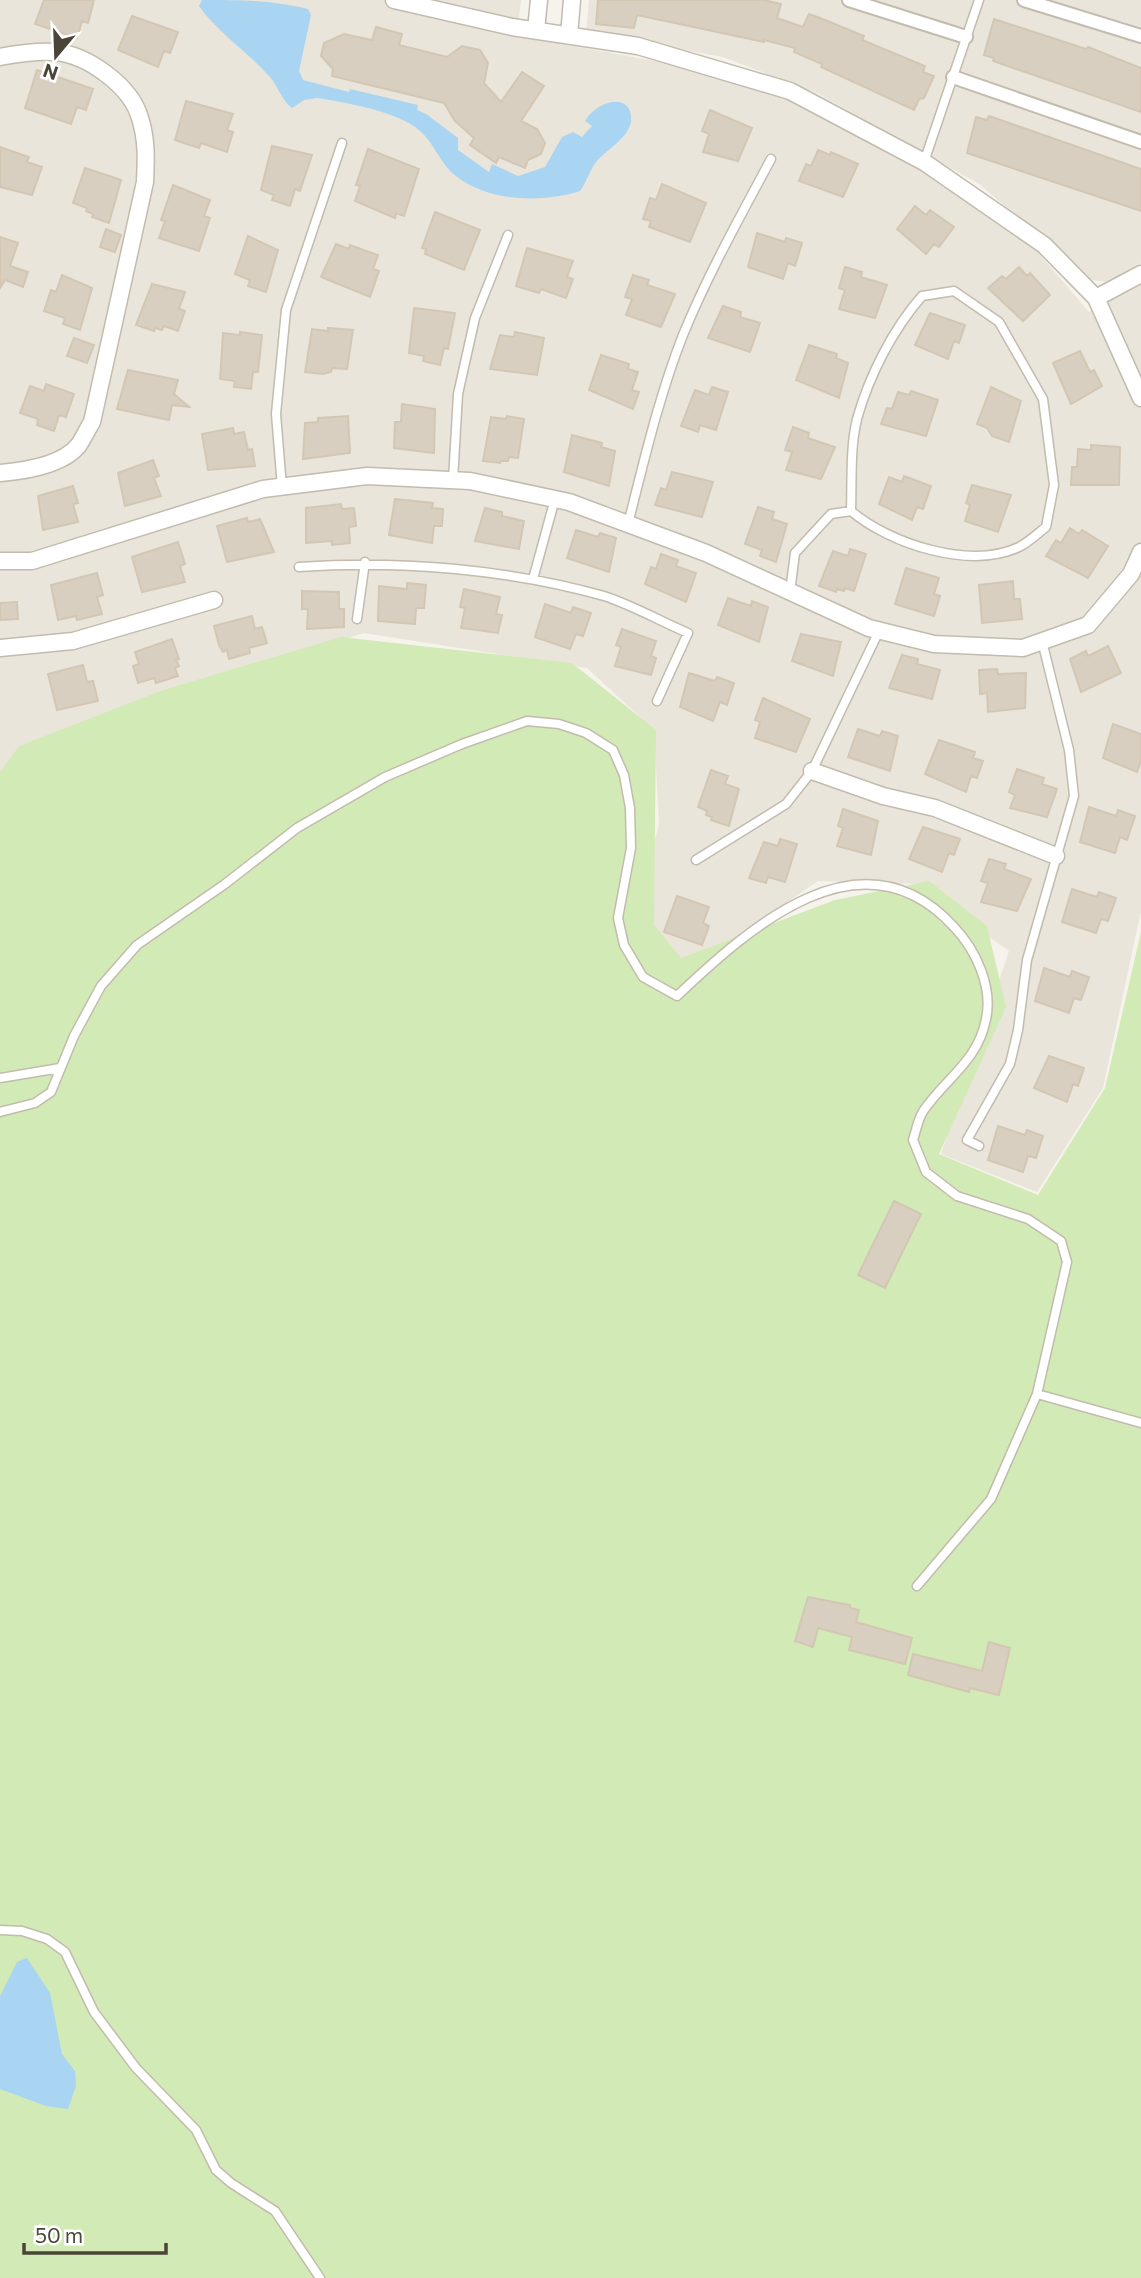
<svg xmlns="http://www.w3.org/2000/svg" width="1141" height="2278" viewBox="0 0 1141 2278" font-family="Commissioner,sans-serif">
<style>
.residential{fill:#eae5da}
.green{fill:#d2eab5}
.water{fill:#a9d4f2}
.building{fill:#d8cfc1;stroke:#d3c7b4;stroke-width:2}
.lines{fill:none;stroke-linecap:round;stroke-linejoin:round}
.service-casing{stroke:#c2bbae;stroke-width:11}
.pedestrian-casing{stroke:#c2bbae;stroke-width:16}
.minor-casing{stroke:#c2bbae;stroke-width:19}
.service{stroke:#fff;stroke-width:8}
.pedestrian{stroke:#fff;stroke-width:12}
.minor{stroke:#fff;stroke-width:16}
</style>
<rect width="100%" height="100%" fill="#f6f3ec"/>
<!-- residential -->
<path class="residential" d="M0,0H521L517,36L655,61L716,75L788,99L870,139L949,187L1030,243L1089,312L1141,283V911L1103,1088L1037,1192L941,1154L1009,951L915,884L818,881L689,969L665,961L642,891L659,824L654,730L587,668L364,633L45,738L0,790Z
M589,0H1141V263L1107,282L1092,280L979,184L817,93L723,57L586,33Z"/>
<!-- green -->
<path class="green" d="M341,637L572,663L656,730L654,925L681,958L835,900L929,881L987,926L1006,1007L939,1154L1038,1195L1105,1088L1141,932V2278H0V772L19,746L163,690Z"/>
<!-- water -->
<path class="water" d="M202,0C241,0 270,0 308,9L311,15L299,71L303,80L349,92L350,89L418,105L417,110L426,114L458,138V150L489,172L492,164L518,176L545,167L562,137L573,132L582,137L592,126L585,121C597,100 633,91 631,121C629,138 606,150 596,162C589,171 587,182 580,191C541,203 489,202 456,176C439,163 433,139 415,127C393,111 344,102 317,98L304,100L292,108C282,101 278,86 270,77C247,51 219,34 199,6Z
M27,1958L50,1993L62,2054L75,2071L76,2086L68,2109L46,2106L0,2089V1996L17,1962Z"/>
<!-- building -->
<path class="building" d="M44,0H94L88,23L82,21L77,38L35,24Z
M598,0H764L781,4L777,18L803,27L809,14L820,18L864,36L862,40L925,66L923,72L934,76L924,98L919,99L914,110L821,67L822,64L794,52L795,48L764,40V42L637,15L634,28L596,24Z
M132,16L178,32L170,53L164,51L158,67L118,50Z
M994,19L1086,49L1088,47L1141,68V112L993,61L994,58L984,55Z
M376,27L402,34L399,45L447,57L462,46L480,50L488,63L484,83L501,102L522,72L544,86L521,121L537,129L545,143L541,154L528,160L525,168L499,157L496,163L470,145L474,138L455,121L444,103L332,76L333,69L321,56L324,43L344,34L372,40Z
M37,70L93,89L86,110L77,107L71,124L25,108Z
M186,101L233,114L227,130L233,132L227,152L201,143L199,148L175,140Z
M710,110L752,128L738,161L703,152L709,134L702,131Z
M989,116L1141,169V211L967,153L976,117L987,120Z
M272,146L312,155L300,191L295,189L290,206L272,200L274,195L261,190Z
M0,147L29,157L27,162L42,167L32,195L0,187Z
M368,149L419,169L404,216L396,213L395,218L355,201L360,186L356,185Z
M818,150L830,155L831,152L858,164L843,197L799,181L806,164L811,166Z
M85,168L121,180L109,223L92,217L93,214L86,211L87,208L73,203Z
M662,184L706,203L690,242L649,227L651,221L643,219L650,198L656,200Z
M173,185L210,200L204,216L210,218L199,251L159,238L165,221L161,220Z
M915,206L926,215L930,210L954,227L939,247L934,244L926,254L897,229Z
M435,212L480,230L464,270L425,254L426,249L422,248Z
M106,229L121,235L115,252L100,247Z
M757,233L785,242L786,238L802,243L795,266L788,263L783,279L748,267Z
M248,236L278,250L266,292L248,286L250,280L235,274Z
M0,237L18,243L10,266L28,272L23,287L5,280L0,288Z
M336,244L349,249L350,245L378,255L373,269L379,271L370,297L321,277Z
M527,248L573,261L567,277L573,279L566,298L541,289L539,293L516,286Z
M845,267L862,272L861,277L887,285L875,318L839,309L845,290L839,288Z
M1019,267L1027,276L1030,273L1050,295L1023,321L988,288L1002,276L1006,279Z
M62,275L92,288L80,330L63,324L65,318L44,311L51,290L56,292Z
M633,275L649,280L647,285L675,294L661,327L626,315L632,299L625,297Z
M152,284L185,292L179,309L185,311L178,331L164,326L162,330L155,328L154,331L136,325Z
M723,306L741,312L740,317L760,323L750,352L708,338Z
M414,308L455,313L448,349L444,348L440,365L423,361L424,356L409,353Z
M930,313L965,325L959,343L954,341L948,359L915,345Z
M328,328L353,330L347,369L332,368L331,372L323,374L305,372L312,329L328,331Z
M240,332L262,335L258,372H253L251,389L234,387L235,381L220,379L223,333L240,335Z
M515,332L544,338L537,375L490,369L500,335L514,337Z
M74,338L94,345L87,363L67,356Z
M809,345L837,354L836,358L848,363L839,398L796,380Z
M1080,351L1090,372L1094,370L1102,386L1071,404L1053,363Z
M601,355L629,364L628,369L638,372L632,390L639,392L633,409L589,390Z
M128,370L178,380L174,394L189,407L172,405L169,420L117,409Z
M46,384L74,394L66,417L59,415L54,431L37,425L38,419L20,413L30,386L44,391Z
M712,387L728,392L716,430L700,425L698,432L681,426L695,390L709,395Z
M991,387L1021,401L1009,442L992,436L987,428L977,424Z
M911,391L938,400L926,436L881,424L887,408L892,409L898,392L909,395Z
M402,404L435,409L434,453L394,448L395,422H401Z
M348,416L350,453L303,459L305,423L318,422V418Z
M507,416L524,419L518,458L509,457L508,461H501L500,463L483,461L491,417L506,419Z
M793,427L809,433L808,438L835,447L821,479L786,470L792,452L785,450Z
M233,428L234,434L244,432L248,450L252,449L255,466L208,470L202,434Z
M572,435L602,443L601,447L615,451L609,486L564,472Z
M1091,445L1120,447L1119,485H1071L1072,467H1077L1078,449L1091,450Z
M153,460L159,476L154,478L161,496L125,506L118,473Z
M672,472L713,482L702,517L655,505L661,488L666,490Z
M904,476L931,486L923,509L917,507L912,520L879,504L889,477L902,482Z
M972,485L1011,495L998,532L965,521L970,505L966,503Z
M73,486L78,503L73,504L78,522L43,530L38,496Z
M395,499L433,503L432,508L443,509L442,526H434L432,543L389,535Z
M341,504L342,509L354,508L356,526L349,527L350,543L332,545V541L306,543V508Z
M758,507L774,512L772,519L787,524L776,562L760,556L762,550L745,544Z
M485,508L502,512V516L524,521L519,549L475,541Z
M247,518L248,522L260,519L274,552L227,562L217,526Z
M1070,528L1079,534L1082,530L1108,546L1088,578L1046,556L1056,540L1061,543Z
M576,530L598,537L600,533L616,538L609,572L567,558Z
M178,542L185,564L180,566L185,582L142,592L132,557Z
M850,549L866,554L854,591L845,588L844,591L837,589L836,592L819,586L833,551L848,556Z
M661,554L678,560L676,566L696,573L686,602L645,584L651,567L656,569Z
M906,568L939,578L934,594L940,596L934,616L895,604Z
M97,573L103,595L97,597L102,614L77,620L76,616L58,620L51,585Z
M1013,581L1014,599H1020L1022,619L982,623L979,585Z
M407,583L426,585L424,608H416L415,624L378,621L379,586L407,589Z
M464,589L500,597L496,614L502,615L498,633L461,628L465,608L460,607Z
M302,591L339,592V609H344V627L307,629L308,609H302Z
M728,598L751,606L752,601L768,607L759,642L718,625Z
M17,602L18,619L0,620V603Z
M545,604L571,613L573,607L591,613L583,636L576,634L570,649L535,637Z
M252,616L255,629L262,627L267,643L249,648L250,653L229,659L227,650L223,652L219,645L214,626Z
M622,629L656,641L651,656L656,658L651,675L615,666L621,647L616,645Z
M801,634L841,642L833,676L792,661Z
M172,639L179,659L176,660L179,666L175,668L178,676L156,683L154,678L138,683L133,666L139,664L135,652Z
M1108,646L1121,673L1081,692L1070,659L1086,651L1088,656Z
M902,655L918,659L917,664L940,670L932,699L889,688Z
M83,665L87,682L93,681L98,701L57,710L48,674Z
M997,669L998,674L1026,673L1025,708L988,712L987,693L980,694L979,670Z
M689,673L715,681L717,677L734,683L727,705L720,702L713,721L680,707Z
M763,698L810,719L796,752L755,738L760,722L755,720Z
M1113,724L1141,734V761L1137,772L1103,758Z
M858,729L880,736L882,731L898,736L890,771L848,757Z
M939,740L975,752L973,758L983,761L977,778L971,776L966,792L925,774Z
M1017,769L1044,778L1042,784L1057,789L1047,817L1010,808L1015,795L1009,792Z
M711,770L728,776L725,784L739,789L729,826L711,820L712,817L706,815L707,811L698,807Z
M1089,807L1116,816L1118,810L1135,816L1127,840L1120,837L1115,853L1080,842Z
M843,809L878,821L871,855L837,846L843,828L838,826Z
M923,827L960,839L954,855L949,853L942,872L909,859Z
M780,839L797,844L785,882L768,877L766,883L749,878L764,842L778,846Z
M989,859L1006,864L1004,869L1031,879L1017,911L981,902L988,883L981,881Z
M1072,889L1097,897L1099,892L1116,898L1108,921L1101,919L1096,933L1062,922Z
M677,896L709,907L703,923L709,926L702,945L664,932Z
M1044,968L1070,977L1072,971L1089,977L1081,1000L1074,998L1069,1013L1035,1001Z
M1049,1056L1084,1068L1078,1086L1073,1084L1067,1102L1034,1088Z
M998,1126L1025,1135L1027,1130L1043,1136L1036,1158L1028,1156L1023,1172L988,1160Z
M894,1201L921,1214L885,1288L858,1275Z
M808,1597L850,1605V1608L859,1610L856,1622L912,1638L905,1664L849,1650L852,1637L818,1628L813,1647L795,1641Z
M989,1642L1010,1648L999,1695L970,1688L969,1692L908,1675L913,1654L982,1671Z"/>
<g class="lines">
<!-- service casing -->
<g class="service-casing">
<path id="service" d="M924,162L979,0
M453,480L458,394L475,318L508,235
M282,487L276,414L286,310L342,143
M628,524C644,461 659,396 683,335C708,274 740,217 771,159
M299,567C398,560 508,569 604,596C632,605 660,621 688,633L657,701
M533,579L555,499
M790,592L795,553L831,514L851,511C890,544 970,570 1019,547C1029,542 1037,534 1046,527L1054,485L1043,399L999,322L954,291L922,296C893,329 869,376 857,419C850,447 852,482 851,511
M357,619L365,562
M696,860L786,804L812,771L879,631
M0,1078L60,1068
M0,1112L35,1103L51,1092L74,1036L101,986L137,945L225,884L297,828L385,777L462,744L527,721L559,724L586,733L613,750L624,775L630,808L631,848L618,918L624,945L643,977L677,996C750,927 862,826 954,927C976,950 993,987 986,1019C978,1061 946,1078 924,1110C918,1118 916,1131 913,1140L926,1172L957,1196L1028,1219L1061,1241L1067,1262L1037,1394L991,1499L917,1586
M979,1146L967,1140L1010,1064L1018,1030L1027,960L1074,796L1069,750L1042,641
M1037,1394L1141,1423
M0,1930L22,1931L47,1939L65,1952L94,2012L136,2068L196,2130L216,2170L231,2183L275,2211L320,2278"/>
</g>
<!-- pedestrian casing -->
<g class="pedestrian-casing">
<path id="pedestrian" d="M849,0L966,37
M1024,0L1141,36
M953,77L1141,142"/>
</g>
<!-- minor casing -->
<g class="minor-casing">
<path id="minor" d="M394,0L512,27L638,46L790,91L924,162L1044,245L1096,298L1141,398
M536,30L539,0
M569,35L572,0
M0,57C16,54 37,51 54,52C87,54 131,86 140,118C147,140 146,159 145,182L92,422C87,430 83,439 78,446C61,466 24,471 0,473
M1096,298L1141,274
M0,561H32L263,489L367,476L470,481L569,502L706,553L869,628L934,644L1023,648L1088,625L1131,574L1141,552
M0,648L73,641L214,600
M812,771L883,796L935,808L1056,856"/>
</g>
<!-- service -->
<use href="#service" class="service"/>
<!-- pedestrian -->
<use href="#pedestrian" class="pedestrian"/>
<!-- minor -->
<use href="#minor" class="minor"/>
</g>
<!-- north arrow -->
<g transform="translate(56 56) rotate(199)" stroke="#ffffff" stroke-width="5" paint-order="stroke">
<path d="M0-5L12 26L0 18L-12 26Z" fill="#4b4439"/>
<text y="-10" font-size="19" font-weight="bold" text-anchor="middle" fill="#4b4439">N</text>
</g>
<!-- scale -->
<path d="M24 2243v10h142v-10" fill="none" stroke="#4b4439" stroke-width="3.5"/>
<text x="35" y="2243" font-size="21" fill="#4b4439" stroke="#ffffff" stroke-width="5" paint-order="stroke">50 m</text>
</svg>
